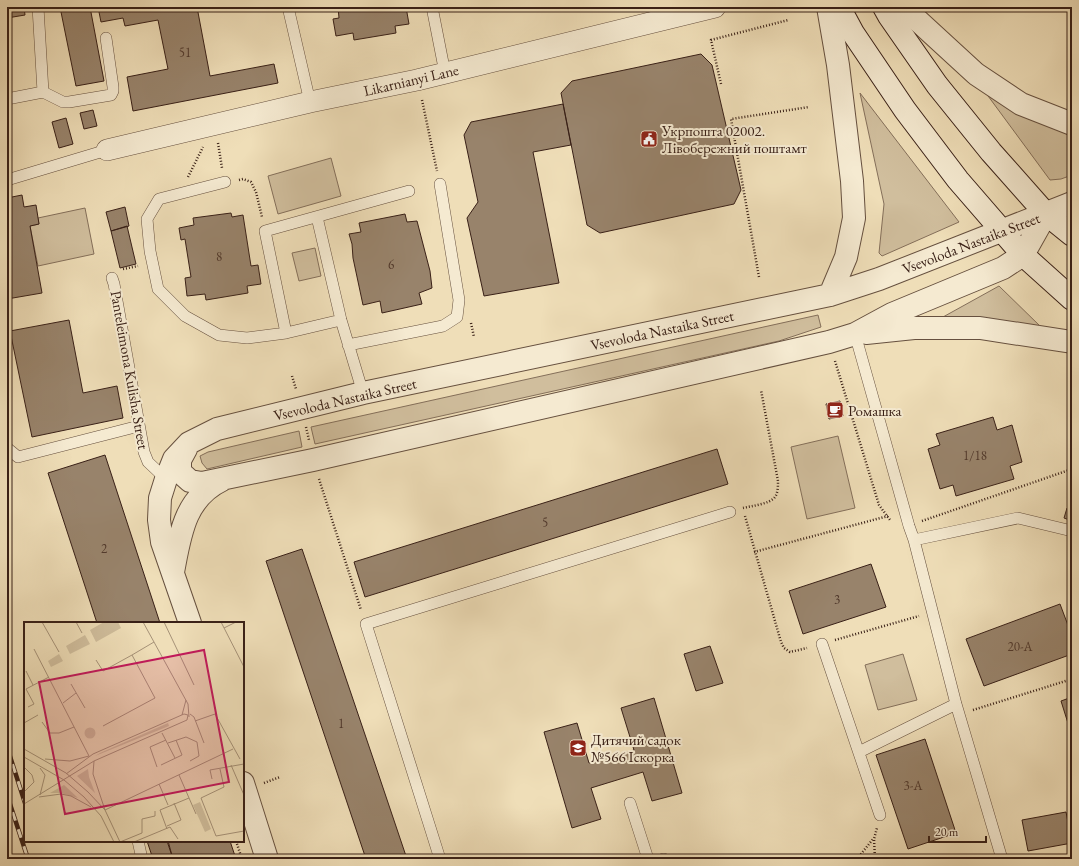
<svg xmlns="http://www.w3.org/2000/svg" width="1079" height="866" viewBox="0 0 1079 866" font-family="'EB Garamond',serif">
<style>
.green{fill:#d0be9d;stroke:#846f5a}
.building{fill:#98836b;stroke:#392017}
.lines{fill:none;stroke-linecap:round;stroke-linejoin:round}
.service-casing{stroke:#66503f;stroke-width:12}
.minor-casing{stroke:#66503f;stroke-width:22}
.tertiary-casing{stroke:#66503f;stroke-width:24}
.secondary-casing{stroke:#392017;stroke-width:24}
.path{stroke:#392017;stroke-width:2.5;stroke-dasharray:1 2;stroke-linecap:butt}
.service{stroke:#f5ead1;stroke-width:11}
.minor{stroke:#f5ead1;stroke-width:21}
.tertiary{stroke:#f5ead1;stroke-width:22}
.secondary{stroke:#f5ead1;stroke-width:22}
.rail-casing{stroke:#392017;stroke-width:4.5}
.rail{stroke:#f5ead1;stroke-width:3;stroke-dasharray:9;stroke-linecap:butt}
.labels{text-anchor:middle;dominant-baseline:central;stroke-width:4;stroke-linejoin:round;paint-order:stroke}
.number-label{font-size:13px;fill:#51392c}
.street-label{font-size:15px;fill:#392017;stroke:#f5ead1}
.poi-label{font-size:15px;fill:#392017;stroke:#f5ead1;text-anchor:start}
.inset-road{fill:none;stroke:#a69278;stroke-width:1}
.view{fill:#c2185b;fill-opacity:0.15;stroke:#c2185b;stroke-width:2}
.inset-edge{fill:none;stroke:#392017;stroke-width:2}
</style>
<rect width="100%" height="100%" fill="#efdeb8"/>
<filter id="stains"><feTurbulence type="fractalNoise" baseFrequency=".005" numOctaves="4"/><feColorMatrix values="0 0 0 0 .2 0 0 0 0 .09 0 0 0 0 .02 0 0 0 .5 -.17"/></filter>
<radialGradient id="worn" r=".72"><stop offset=".6" stop-color="#630" stop-opacity="0"/><stop offset="1" stop-color="#630" stop-opacity=".3"/></radialGradient>
<!-- green -->
<path class="green" d="M977,81L1030,117L1072,135V175L1061,179L1050,180Z
M860,93L959,222L882,256L879,253L884,204Z
M331,158L341,196L278,214L268,176Z
M85,208L94,254L38,266L30,226L39,224L38,218Z
M315,248L321,276L299,281L292,253Z
M999,286L1040,326L943,317Z
M818,315L821,327L779,341L315,444L311,427Z
M299,431L302,447L207,469L202,463L200,456L208,452Z
M838,436L855,508L807,519L791,447Z
M903,654L917,700L878,710L865,665Z"/>
<!-- building -->
<path class="building" d="M7,7H24L25,15L7,18Z
M60,7H90L104,81L76,86Z
M98,7H197L210,76L274,64L278,83L133,111L127,77L168,69L158,20L125,26L123,18L101,22Z
M338,7H406L409,24L395,26L396,33L354,40L353,33L336,36L333,19L339,18Z
M701,54L712,65L741,190L734,204L600,233L587,225L561,93L572,81Z
M7,63L11,83L7,84Z
M563,104L571,145L533,152L559,283L484,296L467,218L478,202L464,135L471,122Z
M93,110L97,126L84,129L80,113Z
M66,118L73,144L59,148L52,122Z
M22,195L24,207L36,205L39,224L30,226L42,293L7,299V198Z
M125,207L129,226L111,231L106,212Z
M231,213L232,217L243,215L251,266L258,265L261,284L247,286L248,293L206,300L205,294L187,296L185,278L191,277L185,239L181,240L179,228L194,225L193,218Z
M405,214L407,222L417,221L430,271L432,288L419,293L422,304L382,313L380,301L363,305L353,258L352,244L349,234L361,232L359,223Z
M127,226L136,264L120,268L111,231Z
M69,320L83,393L117,386L123,418L32,437L10,331Z
M840,401L843,416L829,419L826,404Z
M993,417L997,430L1012,425L1022,462L1010,466L1014,479L956,496L953,485L940,489L928,449L940,445L936,434Z
M717,449L728,484L365,597L354,562Z
M105,455L160,623H97L48,473Z
M1067,508L1072,510V521L1064,518Z
M302,549L376,767L407,859H366L266,561Z
M871,564L886,607L803,634L789,591Z
M1060,604L1072,636V654L984,686L966,639Z
M710,646L723,683L696,691L684,654Z
M1072,697V736L1061,701Z
M654,698L682,793L652,801L643,772L591,788L601,819L572,828L544,732L577,723L589,763L634,750L621,708Z
M925,739L956,833L908,849L876,755Z
M1066,812L1072,843L1028,851L1022,820Z
M147,841H167L173,859H153Z
M168,841H230L236,859H173Z"/>
<g class="lines">
<!-- service casing -->
<g class="service-casing">
<path id="service" d="M38,7L43,92
M288,7L310,102
M432,7L445,73
M7,99L43,92L63,102H69L111,95L113,91V87L106,38
M7,180L107,150
M225,182L159,199L147,219L150,251L158,289L185,316L219,335L247,338L286,333L341,320
M317,217L341,320L363,393
M112,278L114,284L144,452L148,462L166,479
M286,333L265,231L409,191
M855,334L909,526L914,540L956,704L1002,859
M348,345L443,326L457,317L459,300L440,184
M7,448L18,457L139,426
M914,540L1018,518L1072,531
M822,644L880,815
M859,752L956,704
M630,803L648,859
M138,841L142,859
M440,859L366,624L730,512
M663,859H664"/>
</g>
<!-- minor casing -->
<g class="minor-casing">
<path id="minor" d="M107,150L310,102L417,80L715,7"/>
</g>
<!-- tertiary casing -->
<g class="tertiary-casing">
<path id="tertiary" d="M828,7L838,65L852,181L854,218L846,257L830,295
M903,7L976,74L1021,104L1072,124
M866,333L914,328H980L1072,342
M186,449L180,460V472L190,481L202,483L313,460L829,342L855,334L892,314L1003,268L1023,255L1046,214
M173,572C180,536 184,498 222,480
M190,623L162,542L159,520L160,498L166,479L174,459L189,443L217,429L363,393L830,295L879,279L1072,203
M243,783L267,859"/>
</g>
<!-- secondary casing -->
<g class="secondary-casing">
<path id="secondary" d="M839,7L853,33L905,110L958,180L1023,255L1072,299
M884,7L889,16L937,85L991,152L1046,214L1072,235"/>
</g>
<!-- path -->
<path class="path" d="M721,84L711,40L788,20
M422,100L437,171
M218,143L222,168
M188,177L203,147
M239,180L243,179L251,182L256,192L262,217
M123,269L138,266
M759,277L731,119L809,107
M471,323L474,337
M835,361L879,505L890,520
M292,376L296,389
M306,427L309,440
M319,479L361,610
M743,508C751,506 770,504 775,497C778,493 778,486 778,481L761,390
M745,516L781,642L784,648L790,652L807,648
M922,521L1072,469
M754,552L888,516
M835,640L919,616
M973,710L1072,679
M264,783L280,777
M236,841L242,859
M857,859L873,839
M875,859L874,839L877,828"/>
<!-- service -->
<use href="#service" class="service"/>
<!-- minor -->
<use href="#minor" class="minor"/>
<!-- tertiary -->
<use href="#tertiary" class="tertiary"/>
<!-- secondary -->
<use href="#secondary" class="secondary"/>
<!-- rail casing -->
<g class="rail-casing">
<path id="rail" d="M7,747L25,803
M7,795L28,859
M7,847L11,859"/>
</g>
<!-- rail -->
<use href="#rail" class="rail"/>
</g>
<!-- icons -->
<defs>
<g id="civic-square" transform="scale(0.9)"><rect x="-9" y="-9" width="18" height="18" rx="4" fill="#8f2418" stroke="#f5ead1"/><path d="M-.6-6.5H3V-4.5H.6V-3L4-1V1h2V6H-6V1h2V-1L-.6-3ZM-1.2 2.5V6h2.4V2.5Z" fill="#fff"/></g>
<g id="cafe-square" transform="scale(0.9)"><rect x="-9" y="-9" width="18" height="18" rx="4" fill="#8f2418" stroke="#f5ead1"/><path d="M-5.5-4.5H6V0H3Q3 3.5 0 3.5H-2.5Q-5.5 3.5-5.5 0ZM3-3.2v2h1.7v-2ZM-6 4.5H4V6H-6Z" fill="#fff"/></g>
<g id="school-square" transform="scale(0.9)"><rect x="-9" y="-9" width="18" height="18" rx="4" fill="#8f2418" stroke="#f5ead1"/><path d="M0-5L7-2L0 1L-7-2ZM-4 1L0 2.5L4 1V4Q0 6-4 4Z" fill="#fff"/></g>
</defs>
<g fill-rule="evenodd">
<use href="#civic-square" x="649" y="139"/>
<use href="#cafe-square" x="835" y="410"/>
<use href="#school-square" x="578" y="748"/>
</g>
<g class="labels">
<!-- number labels -->
<g class="number-label">
<text x="185" y="52">51</text>
<text x="219" y="256">8</text>
<text x="391" y="264">6</text>
<text x="975" y="455">1/18</text>
<text x="545" y="522">5</text>
<text x="104" y="548">2</text>
<text x="837" y="599">3</text>
<text x="1020" y="646">20-А</text>
<text x="341" y="723">1</text>
<text x="913" y="785">3-А</text>
</g>
<!-- street labels -->
<g class="street-label">
<text transform="translate(411 80) rotate(-13)">Likarnianyi Lane</text>
<text transform="translate(971 243) rotate(-21)">Vsevoloda Nastaika Street</text>
<text transform="translate(662 330) rotate(-12)">Vsevoloda Nastaika Street</text>
<text transform="translate(130 370) rotate(80)">Panteleimona Kulisha Street</text>
<text transform="translate(345 399) rotate(-13)">Vsevoloda Nastaika Street</text>
</g>
<!-- poi labels -->
<g class="poi-label">
<text x="662" y="130">Укрпошта 02002.<tspan x="662" dy="17">Лівобережний поштамт</tspan></text>
<text x="848" y="410">Ромашка</text>
<text x="591" y="739">Дитячий садок<tspan x="591" dy="17">№566 Іскорка</tspan></text>
</g>
</g>
<!-- overview -->
<g transform="translate(24 622)">
<rect width="220" height="220" fill="#efdeb8"/>
<path d="M80,0H94L97,6L72,20L66,8ZM61,13L66,22L46,32L42,24ZM35,32L39,39L27,45L24,39ZM144,101L145,104L71,134L76,131ZM60.5 111a5.5 5.5 0 1 1 11 0a5.5 5.5 0 1 1-11 0ZM64,147L65,155L71,171L53,154ZM40,163L54,176L37,171H26ZM176,180L187,207L181,210L169,183Z" fill="#d0be9d"/>
<path class="inset-road" d="M18,0L35,30M52,0L58,11M119,0L164,82L165,95M140,0L170,63M197,0L220,45M200,6L212,0M10,27L65,134L46,139L21,137M72,38L79,49L108,33M2,49L9,63M47,62L61,86M39,81L52,71M4,85L10,82L2,67L25,55M166,92L170,95L180,121M158,93L162,78M171,99L191,92L216,137M18,100L26,111H35L50,105M0,101L14,93M79,104L131,76L108,33L130,20M138,111L151,136M144,121L162,115L173,120L175,134L166,139M0,127L42,151L64,170L81,188L96,220M0,135L40,158L60,175L77,194L90,220M70,139L69,152L81,188L209,127M137,143L158,133L152,118M207,143L220,173M0,145L8,153L10,160L0,170M133,145L126,125L142,118M16,146L21,153L16,173M196,147L200,165L177,176L192,214L220,209M42,152L69,132L160,92L164,93L163,98M155,153L172,192M188,157L186,148L220,142M135,162L144,183M15,175L37,172L47,174L67,185M0,182L70,139L163,98M143,204L157,198L150,181M143,207L136,188L165,176M96,220L118,211V197L131,194V189M110,220L146,205L154,217"/>
<path class="view" d="M180,28L205,160L41,192L15,60Z"/>
<rect width="220" height="220" class="inset-edge"/>
</g>
<!-- margin -->
<rect width="1079" height="866" fill="none" stroke="#efdeb8" stroke-width="24"/>
<rect x="8" y="8" width="1063" height="850" fill="none" stroke="#392017" stroke-width="2"/>
<rect x="12" y="12" width="1055" height="842" fill="none" stroke="#392017"/>
<!-- scale -->
<path d="M929 836v6h57v-6" fill="none" stroke="#392017" stroke-width="2"/>
<text x="935" y="836" font-size="12" fill="#392017" stroke="#f5ead1" stroke-width="3" paint-order="stroke">20 m</text>
<rect width="100%" height="100%" filter="url(#stains)"/>
<rect width="100%" height="100%" fill="url(#worn)"/>
</svg>
